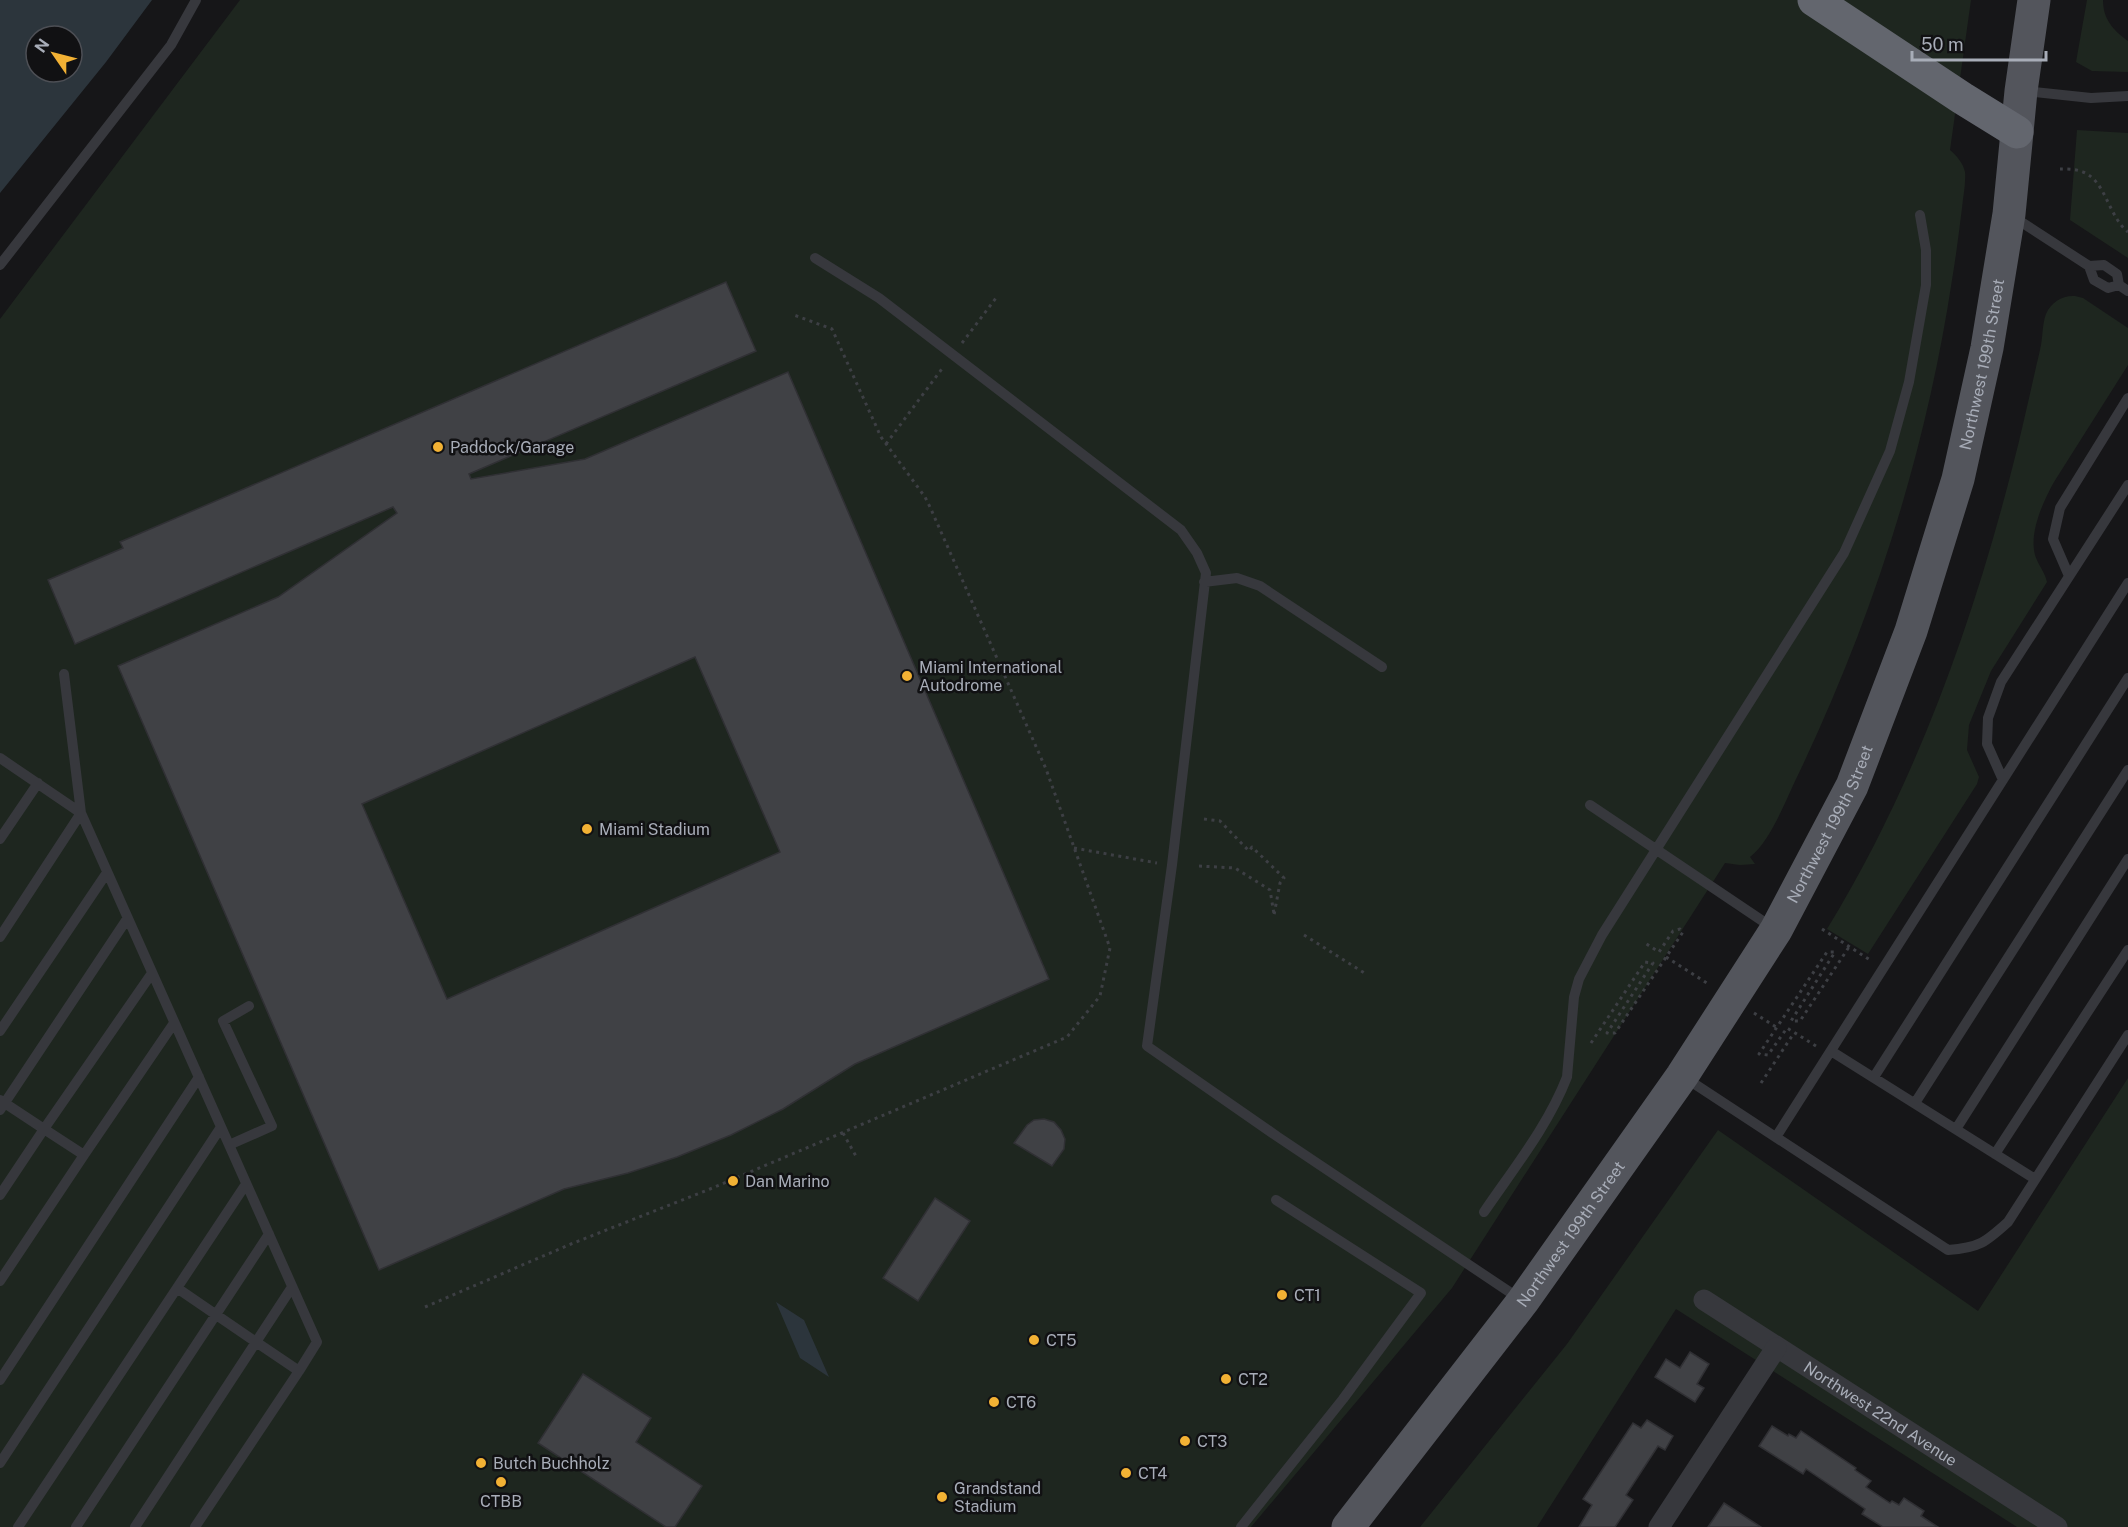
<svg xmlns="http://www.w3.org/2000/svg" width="2128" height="1527" viewBox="0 0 2128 1527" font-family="'Public Sans',sans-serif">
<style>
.green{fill:#1e261f}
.water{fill:#2c353c;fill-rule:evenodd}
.building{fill:#404145;stroke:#303034;stroke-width:1.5;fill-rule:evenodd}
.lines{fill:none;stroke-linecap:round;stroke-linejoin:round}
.path{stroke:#3d3f44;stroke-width:3;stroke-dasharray:3 4.5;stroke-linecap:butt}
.lane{stroke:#37383d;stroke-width:10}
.street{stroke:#37383d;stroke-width:21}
.primary{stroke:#53555c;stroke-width:33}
.highway{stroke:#63666e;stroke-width:33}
.poi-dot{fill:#f2b134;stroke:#111113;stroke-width:2}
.labels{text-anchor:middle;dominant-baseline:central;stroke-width:5;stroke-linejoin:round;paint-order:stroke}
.street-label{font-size:16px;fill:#a8adb8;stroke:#111113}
.poi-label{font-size:16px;fill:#a8adb8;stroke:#111113;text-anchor:start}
</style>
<rect width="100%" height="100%" fill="#161618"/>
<!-- green -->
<path class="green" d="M240,0H1971L1950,150C1957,156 1963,163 1965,172C1966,184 1963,197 1962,208C1959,232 1956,256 1952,280C1926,452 1873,618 1798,775C1786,799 1771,841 1750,857L1755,864L1740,865L1725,863L1452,1288L1251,1527H0V319Z
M2087,0H2103C2103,19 2113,30 2128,41V72L2092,71L2076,62Z
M2077,130L2128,133V258L2070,220Z
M2075,296L2083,298L2128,328V365L2054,482C2043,502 2029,532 2035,555C2038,565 2045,572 2047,582L1991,671L1969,725L1967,750L1979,777L1977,784L1868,954L1827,929C1914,787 1972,626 2013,465C2023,427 2031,388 2040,350C2043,338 2042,324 2046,314C2051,302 2063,295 2075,296Z
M2128,1078V1527H2017L1676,1309L1537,1527H1420L1567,1344L1718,1130L1978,1311Z"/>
<!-- water -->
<path class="water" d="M0,0H152L106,62L0,193ZM36,36H72V72H36Z
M776,1302L804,1320L829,1377L800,1358Z"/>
<!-- building -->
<path class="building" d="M726,282L756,351L469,474L471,479L585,459L788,372L1049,979L855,1064L783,1109L731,1135L677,1157L628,1173L564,1189L379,1270L118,666L278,597L397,513L393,507L75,644L48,580L123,548L120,542ZM695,657L780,852L447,999L362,804Z
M1044,1119L1054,1122L1061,1130L1065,1139L1064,1149L1052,1166L1014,1143L1027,1125L1034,1120Z
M935,1198L970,1221L918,1301L883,1278Z
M1690,1352L1709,1364L1697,1384L1704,1388L1695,1402L1655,1377L1666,1359L1680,1368Z
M583,1374L651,1418L636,1442L702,1486L675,1527H666L538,1443Z
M1647,1420L1673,1436L1665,1450L1658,1446L1626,1495L1633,1500L1615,1527H1579L1592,1505L1583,1499L1633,1423L1641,1428Z
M1772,1426L1788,1436L1789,1434L1796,1438L1801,1431L1856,1468L1855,1470L1871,1481L1866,1487L1890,1503L1892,1501L1899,1505L1904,1498L1924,1511L1921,1516L1938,1527H1883L1862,1514L1865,1509L1806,1469L1803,1474L1759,1446Z
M1724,1503L1761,1527H1708Z"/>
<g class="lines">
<!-- path -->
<path class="path" d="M2060,169C2067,169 2076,169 2083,172C2106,181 2108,216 2128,232
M962,343L996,298
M886,444L944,366
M1204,819L1220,821L1249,851L1252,847L1284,878L1280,883L1274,915
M1074,848L1157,863
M1199,866L1235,868L1270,890L1274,914
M1822,929L1870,960
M1304,935L1366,974
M1666,957L1710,985
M1754,1013L1776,1027
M1591,1043L1645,962L1653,963L1607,1033H1615L1683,932L1680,929L1673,931L1659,952L1645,943
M1816,1046L1787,1028L1768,1055L1759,1054L1827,952H1835L1791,1021H1800L1849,947
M1761,1083L1794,1033
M843,1133L857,1158
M425,1307L571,1244L710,1189L1067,1037L1100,996L1110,948L1046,769L930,507L925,497L881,437L832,329L794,315"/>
<!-- lane -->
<path class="lane" d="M2025,91L2091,98L2128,96
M2012,216L2089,266L2094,280L2108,288L2119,285
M815,258L879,298L1181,530L1197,553L1206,573L1172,865L1147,1046L1278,1137L1520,1299
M0,265L171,45L196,0
M2089,266L2104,265L2117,274L2119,285L2128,291
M2069,576L2053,539L2060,508L2128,398
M1204,582L1237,578L1260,586L1382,667
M64,674L81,813
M0,758L81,813
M2003,780L1987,744L1988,718L2001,682L2128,485
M1590,805L1773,928
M0,839L38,783
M0,937L81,813L317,1342L299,1371
M0,1031L106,874
M1831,1051L2035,1179
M1684,1077L1948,1250C1979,1248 1986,1242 2008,1222L2128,1035
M1874,1077L2128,678
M0,1100L44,1129L152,973
M1915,1103L2128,770
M0,1110L127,919
M1956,1129L2128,859
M1776,1137L2128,583
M229,1145L272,1126L223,1021L249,1006
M1995,1154L2128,950
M84,1155L174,1023
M0,1195L44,1129L84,1155L0,1281
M1484,1212C1514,1168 1548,1126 1567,1077L1574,997L1579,979L1602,935L1844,553L1890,451L1909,382L1926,285V250L1920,215
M177,1288L246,1184
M0,1380L199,1077
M0,1463L221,1127
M18,1527L177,1288L256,1342L135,1527
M76,1527L269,1234
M195,1527L299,1371L256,1342L292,1287
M1241,1527L1343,1399L1421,1293L1276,1200"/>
<!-- street -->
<g class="street">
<path id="s1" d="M1704,1300L2057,1527"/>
<path d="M1659,1527L1776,1348"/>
</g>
<!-- primary -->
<path class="primary" id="s2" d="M1348,1527L1523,1301L1682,1076L1776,930L1852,786L1911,631L1958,479L1987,348L2009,214L2021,91L2034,0"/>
<!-- highway -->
<path class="highway" d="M1814,0L1962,98L2017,132"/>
</g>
<!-- markers -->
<g class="poi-dot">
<circle cx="438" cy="447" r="6"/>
<circle cx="907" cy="676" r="6"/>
<circle cx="587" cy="829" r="6"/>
<circle cx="733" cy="1181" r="6"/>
<circle cx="1282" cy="1295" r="6"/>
<circle cx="1034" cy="1340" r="6"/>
<circle cx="1226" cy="1379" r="6"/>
<circle cx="994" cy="1402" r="6"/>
<circle cx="1185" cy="1441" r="6"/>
<circle cx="481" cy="1463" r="6"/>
<circle cx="1126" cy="1473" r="6"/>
<circle cx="501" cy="1482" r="6"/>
<circle cx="942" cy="1497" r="6"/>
</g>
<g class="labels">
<!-- street labels -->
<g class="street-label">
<text stroke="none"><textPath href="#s2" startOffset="1340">Northwest 199th Street</textPath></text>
<text stroke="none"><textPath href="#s2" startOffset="854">Northwest 199th Street</textPath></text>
<text stroke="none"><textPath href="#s2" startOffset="368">Northwest 199th Street</textPath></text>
<text stroke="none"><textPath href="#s1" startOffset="210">Northwest 22nd Avenue</textPath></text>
</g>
<!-- poi labels -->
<g class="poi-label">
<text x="450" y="447">Paddock/Garage</text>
<text x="919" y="667">Miami International<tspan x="919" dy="18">Autodrome</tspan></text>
<text x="599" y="829">Miami Stadium</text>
<text x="745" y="1181">Dan Marino</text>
<text x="1294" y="1295">CT1</text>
<text x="1046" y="1340">CT5</text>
<text x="1238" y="1379">CT2</text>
<text x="1006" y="1402">CT6</text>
<text x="1197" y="1441">CT3</text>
<text x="493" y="1463">Butch Buchholz</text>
<text x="1138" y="1473">CT4</text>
<text x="954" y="1488">Grandstand<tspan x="954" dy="18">Stadium</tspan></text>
<text x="501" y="1501" text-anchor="middle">CTBB</text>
</g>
</g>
<!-- north arrow -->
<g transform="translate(54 54) rotate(305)"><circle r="28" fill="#111113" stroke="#4d4f55" stroke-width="1.5"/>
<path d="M0-4.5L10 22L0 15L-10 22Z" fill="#f2b134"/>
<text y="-9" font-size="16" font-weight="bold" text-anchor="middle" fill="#a8adb8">N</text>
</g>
<!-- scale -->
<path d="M1912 51v9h134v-9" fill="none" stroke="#a8adb8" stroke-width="3"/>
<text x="1921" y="51" font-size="18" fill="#a8adb8" stroke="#111113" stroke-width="4.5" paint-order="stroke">50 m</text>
</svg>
